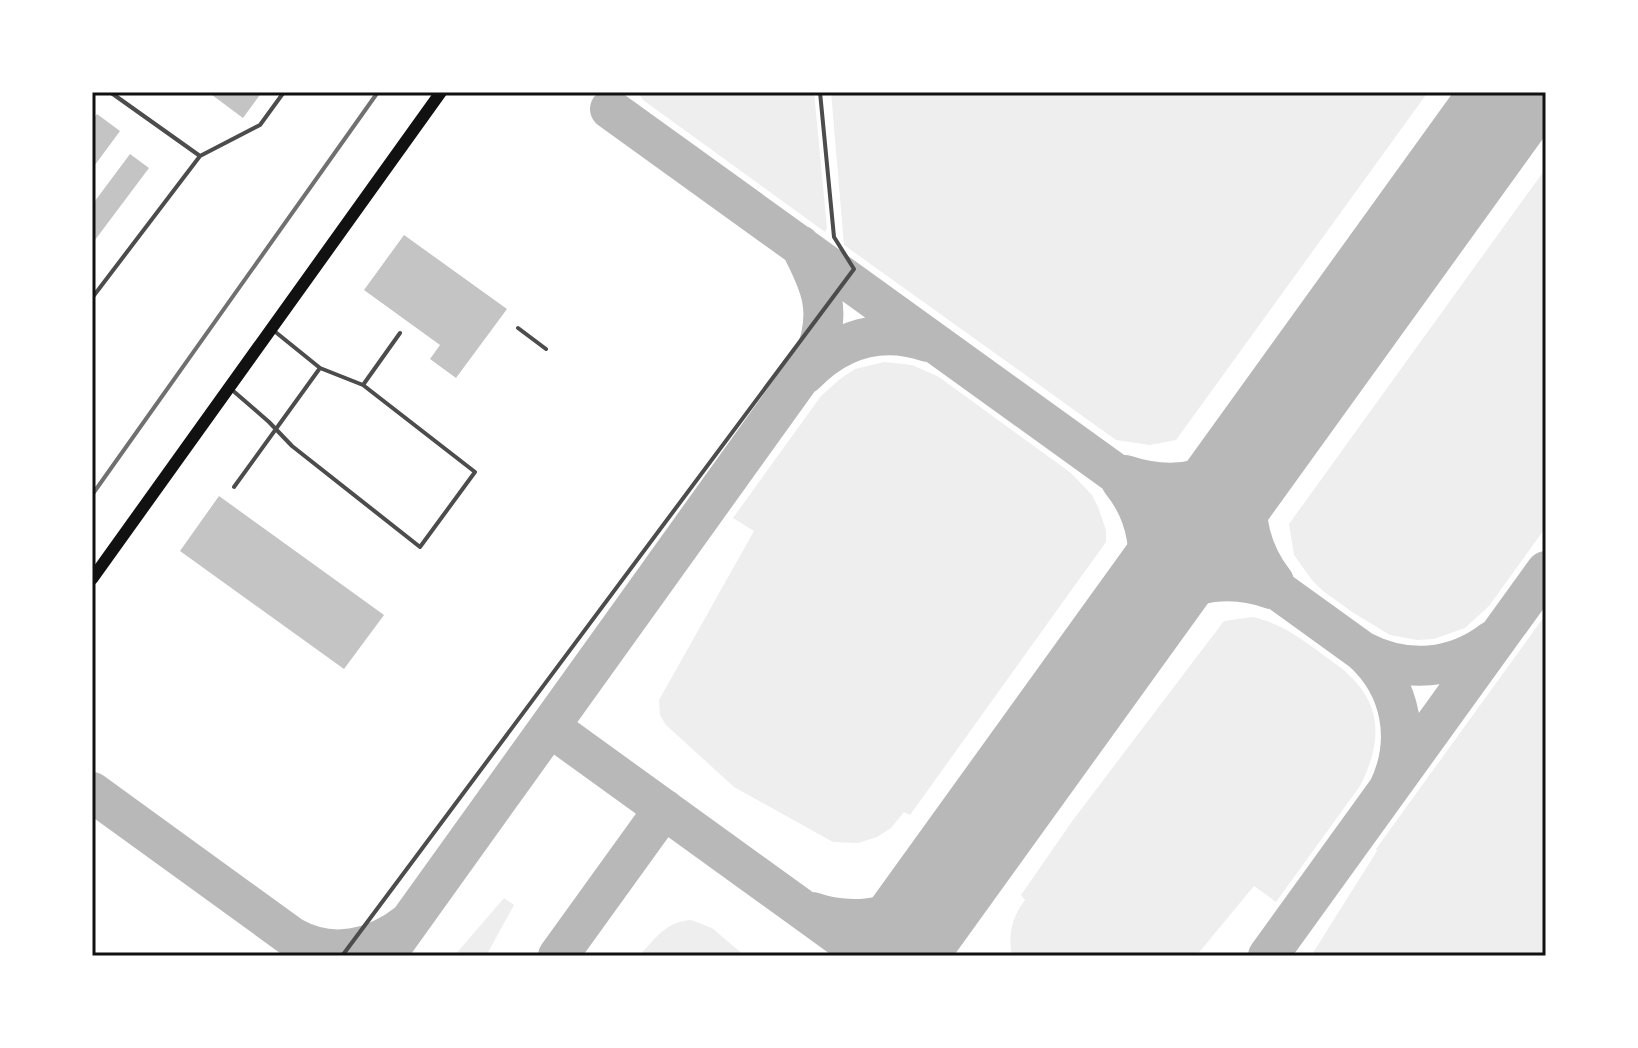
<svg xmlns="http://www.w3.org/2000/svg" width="1638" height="1048" viewBox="0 0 1638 1048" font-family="'Sofia Sans Condensed',sans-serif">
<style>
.green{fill:#eee}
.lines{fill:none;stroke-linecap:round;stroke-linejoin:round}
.taxiway{stroke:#b8b8b8;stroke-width:40}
.runway{stroke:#b8b8b8;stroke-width:100}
.building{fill:#c4c4c4}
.service{stroke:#4c4c4c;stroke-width:4}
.secondary{stroke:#111;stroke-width:12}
.rail{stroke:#707070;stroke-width:4}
.neatline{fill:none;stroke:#111;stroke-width:3}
</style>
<rect width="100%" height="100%" fill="#fff"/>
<!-- green -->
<path class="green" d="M638,92H814L827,228L825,232L643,100Z
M831,92H1428L1176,440L1150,445L1116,440L844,245Z
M1546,168V527L1489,606L1465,628L1434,639L1417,640L1390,635L1352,612L1323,591L1312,580L1294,555L1289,524Z
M884,362L912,365L939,377L1071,473L1092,495L1098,507L1106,530V542L910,815L904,812L891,828L877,837L858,843L833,842L734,787L666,725L660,715L659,700L754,531L733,518L821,396L840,379L855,369Z
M1546,614V956H1311L1377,851L1376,849Z
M1253,617C1279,623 1298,636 1318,651C1328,659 1339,665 1348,674C1384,707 1381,745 1360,786L1276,902L1254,886L1196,956H1012C1008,934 1012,917 1025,900L1021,895L1073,820L1224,621Z
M504,898L514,905L486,956H454Z
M691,920L712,928L745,956H639C656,938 665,922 691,920Z"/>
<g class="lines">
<!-- taxiway -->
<path class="taxiway" d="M610,109L1362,651C1402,687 1412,741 1388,790
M1499,115L1521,92
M805,374C839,339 881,326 928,342
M1125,475C1176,492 1231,481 1264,435
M1121,481C1148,514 1155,557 1142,598C1138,608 1132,617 1127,626
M1274,582C1247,548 1239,502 1256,462C1263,445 1275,430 1284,413
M1124,634C1136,625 1145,613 1157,604C1190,580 1233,575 1271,589
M1362,651C1406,674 1454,670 1493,640
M550,727L867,956
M92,792L292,937C331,959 374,950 408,923
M812,912C847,924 888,921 919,900C935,890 947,876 960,862
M385,956L814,358C833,312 821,285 800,245
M558,956L664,809
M934,956C931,923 940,902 955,873
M1268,956L1546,571"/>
<!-- runway -->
<path class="runway" d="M892,956L1515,92"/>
</g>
<!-- building -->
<path class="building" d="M208,92H262L243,118Z
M97,114L120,131L92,169V120Z
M130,154L149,168L92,244V205Z
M404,235L507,309L456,378L430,359L440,345L364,290Z
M219,496L384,615L344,669L180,551Z"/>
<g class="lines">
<!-- service -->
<path class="service" d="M200,156L260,125L284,92
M92,298L200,156L110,92
M518,328L546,349
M363,385L400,333
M231,389L269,422L292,446L420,547L475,472L363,385L320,368L273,330
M234,487L320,368
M342,956L854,269L834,237L820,92"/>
<!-- secondary -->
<path class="secondary" d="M92,579L441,92"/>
<!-- rail -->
<path class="rail" d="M92,495L378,92"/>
</g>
<!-- border -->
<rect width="1638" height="1048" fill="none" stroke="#ffffff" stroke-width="188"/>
<rect x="94" y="94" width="1450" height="860" class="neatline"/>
</svg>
